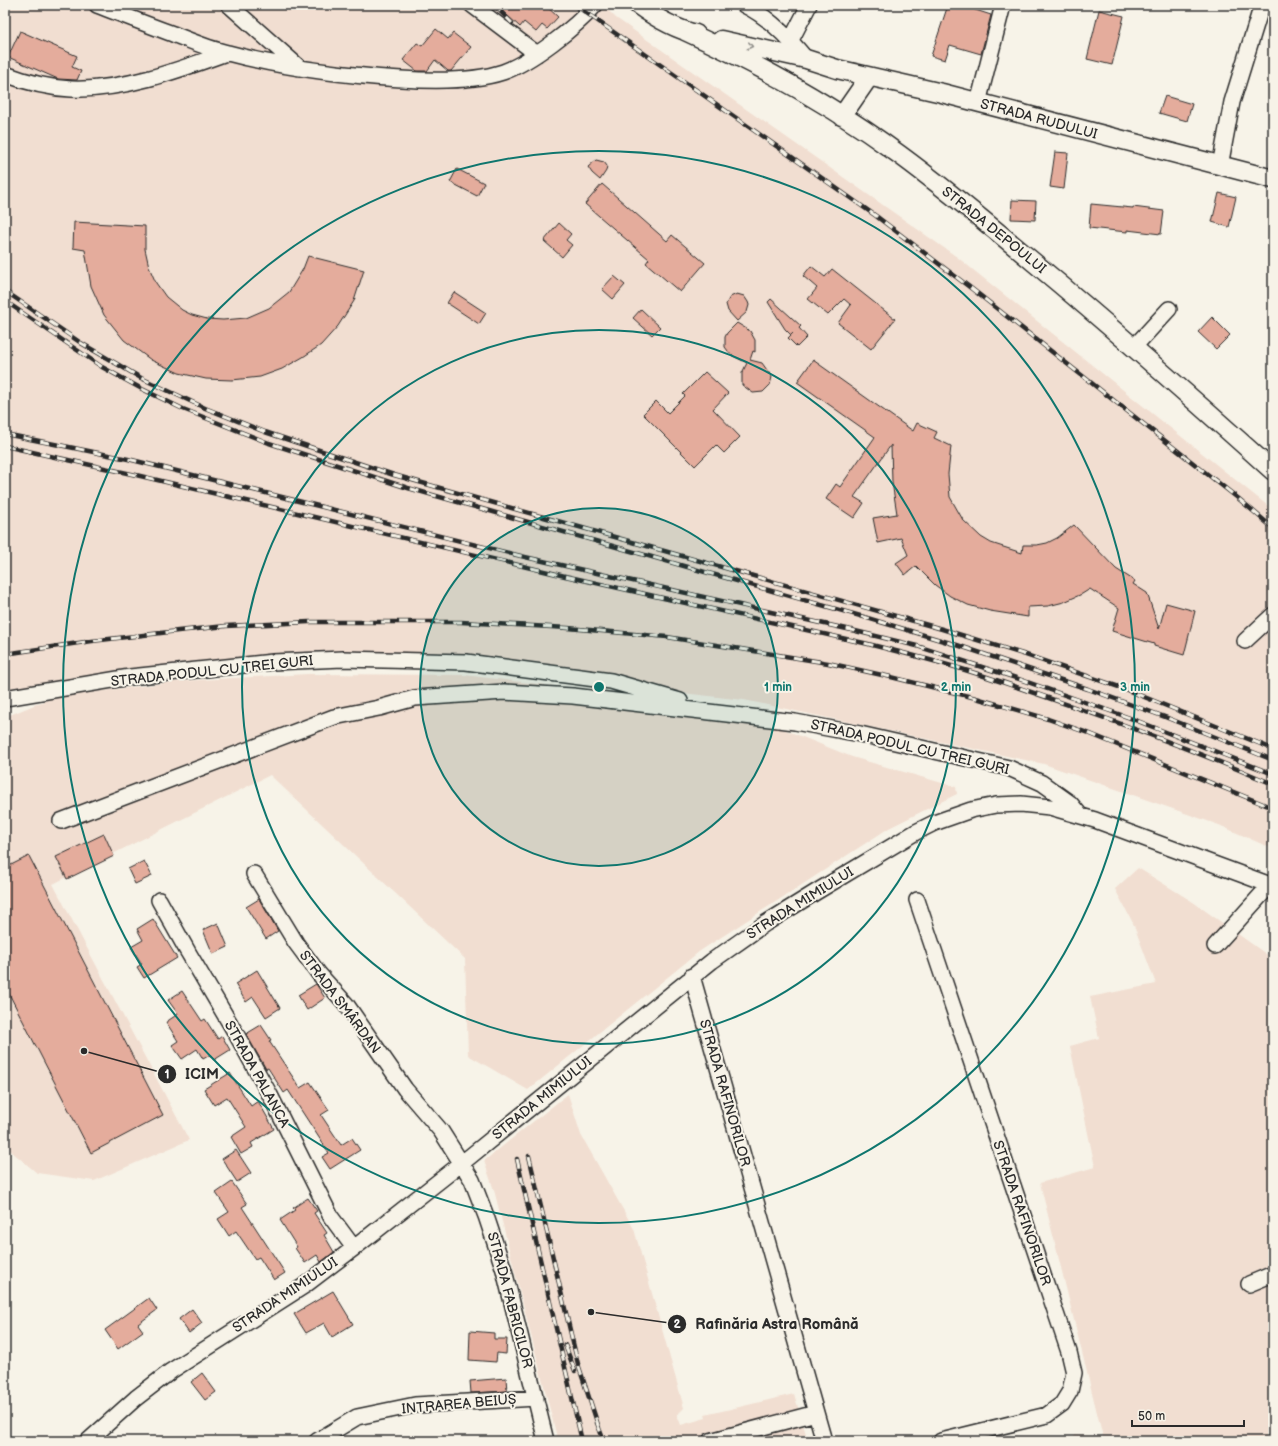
<svg xmlns="http://www.w3.org/2000/svg" width="1278" height="1446" viewBox="0 0 1278 1446" font-family="'Balsamiq Sans',sans-serif">
<style>
.built{fill:#f1ded1}
.building{fill:#e4ac9c;stroke:#2b2b2b}
.lines{fill:none;stroke-linecap:round;stroke-linejoin:round}
.minor-casing{stroke:#2b2b2b;stroke-width:18}
.major-casing{stroke:#2b2b2b;stroke-width:21}
.minor{stroke:#f7f3e8;stroke-width:15}
.major{stroke:#f7f3e8;stroke-width:18}
.rail-casing{stroke:#2b2b2b;stroke-width:4.5}
.rail{stroke:#f7f3e8;stroke-width:3;stroke-dasharray:9;stroke-linecap:butt}
.oneway{stroke:#918f8a}
.ring{fill:none;stroke:#0f766e;stroke-width:2}
.labels{text-anchor:middle;dominant-baseline:central;stroke-width:4;stroke-linejoin:round;paint-order:stroke}
.street-label{font-size:14px;fill:#2b2b2b;stroke:#f7f3e8}
.centre{fill:#0f766e;stroke:#f7f3e8;stroke-width:2}
.ring-label{font-size:12px;text-anchor:middle;font-weight:bold;fill:#0f766e;stroke:#f7f3e8;stroke-width:4;stroke-linejoin:round;paint-order:stroke}
.leader{fill:none;stroke:#2b2b2b;stroke-width:1.5}
.callout-dot{fill:#2b2b2b;stroke:#f7f3e8;stroke-width:1.5}
.mark-label{font-size:12px;text-anchor:middle;font-weight:bold;fill:#fff}
.callout-label{font-size:15px;text-anchor:middle;font-weight:bold;fill:#2b2b2b;stroke:#f7f3e8;stroke-width:4;stroke-linejoin:round;paint-order:stroke}
</style>
<rect width="100%" height="100%" fill="#f7f3e8"/>
<filter id="ink" filterUnits="userSpaceOnUse"><feTurbulence type="fractalNoise" baseFrequency=".025" numOctaves="2"/><feDisplacementMap in="SourceGraphic" scale="8" xChannelSelector="R" yChannelSelector="G"/><feConvolveMatrix kernelMatrix="1 2 1 2 8 2 1 2 1" color-interpolation-filters="sRGB"/></filter>
<g filter="url(#ink)">
<!-- built -->
<path class="built" d="M5,5H603L616,18L957,257L1273,510V849L1219,825L1044,764L744,700L578,681L464,667L273,662L5,696Z
M308,674L464,675L729,707L852,757L956,787L957,794L889,828L700,951L528,1090L468,1055L465,959L270,775L53,884L189,1140L94,1181L37,1173L5,1146V717L54,697L181,681Z
M1138,868L1193,902L1273,959V1441H1074V1435L1103,1437L1040,1183L1095,1167L1070,1046L1099,1038L1090,997L1156,984L1133,923L1115,889Z
M568,1094L581,1135L634,1229L684,1408L677,1415L681,1425L706,1418L705,1415L794,1394L808,1441H558L494,1190L484,1161Z"/>
<!-- building -->
<path class="building" d="M496,5H545L558,17L547,29L542,25L536,32L524,22L520,27Z
M948,5H960L991,15L981,54L950,45L945,60L931,56Z
M1099,10L1124,16L1112,65L1087,59Z
M436,29L448,39L453,33L471,47L451,71H448L435,60L427,71H417L403,60L417,43L422,46Z
M20,31L77,56L72,67L81,71L77,80L58,79L8,57Z
M1165,96L1192,104L1187,121L1159,113Z
M1055,152L1068,153L1064,189L1050,187Z
M596,160L604,162L607,166L606,171L600,180L592,173L588,167Z
M457,169L484,183L477,196L450,182Z
M602,184L667,241L672,235L705,263L680,292L646,263L649,259L585,204Z
M1219,193L1236,197L1229,227L1212,222Z
M1012,200L1036,201L1035,220L1011,219Z
M1091,204L1133,208V207L1164,211L1161,234L1127,230V232L1089,228Z
M74,222L145,226V249L149,267L156,283L166,297L182,310L192,315L207,319L223,320L246,318L269,308L289,292L303,269L308,256L364,270L354,301L338,326L321,345L303,357L282,369L260,377L232,380L206,379L179,373L151,360L124,340L104,315L91,286L85,250L73,248Z
M559,223L571,234L566,240L572,245L562,257L544,241Z
M811,266L825,277L832,269L895,319L871,349L838,323L851,305L844,299L828,315L808,299L817,288L803,276Z
M614,276L625,285L613,299L602,289Z
M454,292L486,313L479,324L447,303Z
M737,294L744,296L748,302L749,305L747,312L737,321L728,311L726,304L730,297Z
M771,299L801,326L799,328L807,337L797,347L788,338L793,333L791,335L785,329L768,302Z
M641,309L660,327L652,335L633,318Z
M1212,317L1230,335L1216,349L1198,332Z
M737,323L750,331L755,340V352L753,351L750,360L762,363L772,377L770,385L763,392L753,393L742,385V373L747,363L731,355L725,347V337L727,333Z
M813,360L913,431L917,423L937,432L934,438L951,446L948,474L950,497L963,520L981,537L991,543L1022,553L1023,545H1037L1047,543L1057,538L1074,525L1116,569L1135,581L1133,584L1147,593L1159,629L1166,603L1195,611L1184,655L1154,646V644L1112,631L1119,608L1090,589L1082,594L1064,602L1048,606L1028,607V617L990,611L968,605L950,596L935,585L916,566L905,575L896,563L908,555L901,538L878,543L873,518L897,514L892,482L891,445L854,497L864,503L854,518L826,499L836,484L840,487L875,437L797,382Z
M705,372L728,393L713,409L740,437L724,453L716,445L695,466L643,414L656,401L668,413L685,396L683,394Z
M104,834L114,856L67,879L56,857Z
M29,856L163,1115L91,1153L5,986V868Z
M144,861L152,876L135,884L128,869Z
M259,899L278,931L266,939L246,907Z
M153,919L177,958L144,978L137,967L142,964L131,947L143,940L137,929Z
M218,923L228,947L213,954L203,930Z
M257,970L280,1008L266,1017L253,997L246,1002L235,984Z
M316,984L325,998L307,1010L298,995Z
M182,991L202,1021L205,1019L218,1039L222,1036L230,1050L214,1060L210,1055L203,1059L197,1049L182,1059L172,1045L178,1041L166,1022L178,1014L168,1000Z
M261,1025L271,1040L269,1041L300,1088L310,1082L329,1110L321,1115L341,1145L352,1138L360,1150L330,1169L322,1157L329,1153L288,1090L284,1093L268,1068L266,1069L246,1034Z
M230,1073L251,1106L258,1101L274,1129L251,1143L253,1147L241,1154L231,1137L246,1127L227,1097L214,1105L204,1089Z
M236,1150L251,1173L237,1182L222,1159Z
M232,1182L247,1204L242,1207L285,1273L274,1280L259,1257L255,1259L236,1231L229,1236L218,1219L229,1212L216,1193Z
M308,1198L317,1211L314,1213L327,1233L324,1235L334,1252L321,1262L317,1255L305,1263L295,1248L297,1247L280,1220L295,1210L293,1208Z
M333,1291L353,1324L332,1337L324,1323L306,1333L294,1314Z
M149,1298L157,1310L138,1324L143,1331L118,1349L105,1330Z
M192,1309L202,1323L189,1333L179,1319Z
M470,1331L494,1333V1339H507L506,1354L497,1353L496,1362L469,1360Z
M202,1373L216,1392L205,1400L191,1382Z
M506,1378L507,1391L471,1393L470,1381Z"/>
<g class="lines">
<!-- minor casing -->
<g class="minor-casing">
<path id="minor" d="M97,5C123,15 148,25 173,34C191,41 209,49 228,53C284,68 342,75 401,79C432,81 473,82 503,72C531,62 575,28 595,5
M229,5L300,68
M472,5L537,54
M744,5C769,17 789,38 806,59
M791,40L809,5
M5,74C26,82 49,88 71,89C122,91 179,70 226,53
M978,103L1003,5
M1220,166L1232,102L1262,5
M1134,347L1169,309
M1245,641L1273,615
M5,698L130,677L273,662L343,659L466,662L611,681L680,701
M61,821L334,717L379,708L415,698L504,692L573,696L795,722L860,734L1009,768L1042,783L1070,803L1080,815
M254,874L296,943L319,974L346,1004L405,1089L441,1131L472,1180L486,1216L504,1270L546,1441
M159,900L188,952L235,1032L270,1095L331,1217L354,1248
M917,900L1069,1352L1074,1373L1070,1391L1062,1404L1047,1415L941,1441
M1215,946L1270,885
M692,976L824,1441
M1249,1284L1273,1274
M88,1441L136,1398L171,1371L304,1286L354,1248L462,1163L712,961L766,923L816,892L916,832L934,823L971,810L996,805L1021,804L1050,807L1095,820L1273,886
M317,1441L357,1417L415,1405L536,1398
M710,1441L816,1413"/>
</g>
<!-- major casing -->
<g class="major-casing">
<path id="major" d="M638,5C656,18 675,29 696,34
M685,31C760,65 833,106 900,155C956,196 1008,241 1061,285C1133,346 1203,408 1273,471
M721,40L806,59L837,69L942,93L1273,179
M842,116L869,77"/>
</g>
<!-- minor -->
<use href="#minor" class="minor"/>
<!-- major -->
<use href="#major" class="major"/>
<!-- rail casing -->
<g class="rail-casing">
<path id="rail" d="M494,5L512,23
M575,5L876,216L972,289L1239,499L1273,528
M5,291L81,343L141,378L205,408L265,432L394,475L942,629L1026,655L1122,688L1273,749
M5,301L102,367L142,389L183,409L269,443L408,488L864,617L957,645L1088,689L1165,717L1273,760
M5,434L128,459L525,557L847,629L917,646L1016,678L1130,718L1273,774
M5,446L136,475L565,576L864,643C904,653 945,663 984,676C1081,708 1179,744 1273,784
M5,654L92,641L178,631L226,626L309,622H461L568,628L667,637L828,663L891,677L976,698L1048,719L1088,733L1273,808
M529,1156L578,1364L599,1428
M517,1159L582,1441
M565,1345L575,1371
M597,1423L604,1441"/>
</g>
<!-- rail -->
<use href="#rail" class="rail"/>
</g>
<!-- one-way arrows -->
<defs><path id="oneway-chevron" d="M-2-3.5L2.5 0L-2 3.5" fill="none" stroke-width="1.6" stroke-linecap="round" stroke-linejoin="round"/></defs>
<use class="oneway" href="#oneway-chevron" transform="translate(750 46) rotate(13)"/>
</g>
<!-- distance rings -->
<circle cx="599" cy="687" r="179" fill="#0f766e" fill-opacity=".12"/>
<g class="ring">
<circle cx="599" cy="687" r="179"/>
<circle cx="599" cy="687" r="357"/>
<circle cx="599" cy="687" r="536"/>
</g>
<g class="labels">
<!-- street labels -->
<g class="street-label">
<text transform="translate(1039 119) rotate(15)">STRADA RUDULUI</text>
<text transform="translate(994 230) rotate(39)">STRADA DEPOULUI</text>
<text transform="translate(212 671) rotate(-6)">STRADA PODUL CU TREI GURI</text>
<text transform="translate(910 747) rotate(13)">STRADA PODUL CU TREI GURI</text>
<text transform="translate(800 903) rotate(-32)">STRADA MIMIULUI</text>
<text transform="translate(340 1002) rotate(53)">STRADA SMÂRDAN</text>
<text transform="translate(257 1074) rotate(61)">STRADA PALANCA</text>
<text transform="translate(725 1093) rotate(74)">STRADA RAFINORILOR</text>
<text transform="translate(542 1098) rotate(-39)">STRADA MIMIULUI</text>
<text transform="translate(1022 1213) rotate(71)">STRADA RAFINORILOR</text>
<text transform="translate(285 1295) rotate(-34)">STRADA MIMIULUI</text>
<text transform="translate(510 1300) rotate(75)">STRADA FABRICILOR</text>
<text transform="translate(459 1404) rotate(-5)">INTRAREA BEIUȘ</text>
</g>
</g>
<circle cx="599" cy="687" r="6" class="centre"/>
<g class="ring-label">
<text x="778" y="691">1 min</text>
<text x="956" y="691">2 min</text>
<text x="1135" y="691">3 min</text>
</g>
<!-- callouts -->
<path class="leader" d="M84 1051L167 1074M591 1312L677 1324"/>
<g class="callout-dot">
<circle cx="84" cy="1051" r="4"/>
<circle cx="591" cy="1312" r="4"/>
<circle cx="167" cy="1074" r="10"/>
<circle cx="677" cy="1324" r="10"/>
</g>
<g class="mark-label">
<text x="167" y="1078">1</text>
<text x="677" y="1328">2</text>
</g>
<g class="callout-label">
<text x="202" y="1079">ICIM</text>
<text x="777" y="1329">Rafinăria Astra Română</text>
</g>
<!-- margin -->
<rect width="1278" height="1446" fill="none" stroke="#f7f3e8" stroke-width="20"/>
<rect x="10" y="10" width="1258" height="1426" fill="none" stroke="#2b2b2b" stroke-width="1.5" filter="url(#ink)"/>
<!-- scale -->
<path d="M1132 1420v6h112v-6" fill="none" stroke="#2b2b2b" stroke-width="2"/>
<text x="1138" y="1420" font-size="12" fill="#2b2b2b" stroke="#f7f3e8" stroke-width="3" paint-order="stroke">50 m</text>
</svg>
